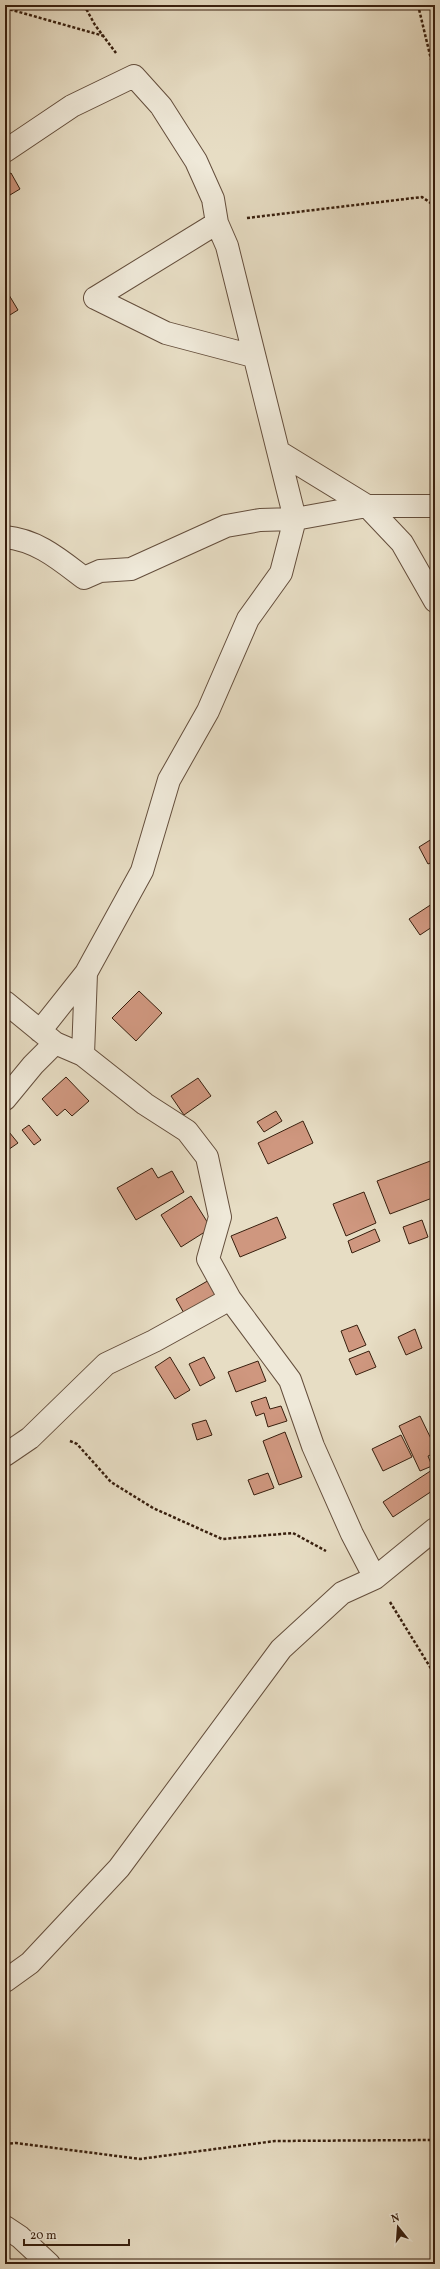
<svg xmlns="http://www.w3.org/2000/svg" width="440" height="2269" viewBox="0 0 440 2269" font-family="Vollkorn,serif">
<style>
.building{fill:#cf977f;stroke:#381f0e}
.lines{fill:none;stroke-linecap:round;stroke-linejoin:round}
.street-casing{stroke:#644e3c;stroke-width:24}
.path{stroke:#381f0e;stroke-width:2.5;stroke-dasharray:3 2;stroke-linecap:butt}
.street{stroke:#efe9d9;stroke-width:22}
</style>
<rect width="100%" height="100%" fill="#e7ddc4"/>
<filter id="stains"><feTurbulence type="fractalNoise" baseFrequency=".005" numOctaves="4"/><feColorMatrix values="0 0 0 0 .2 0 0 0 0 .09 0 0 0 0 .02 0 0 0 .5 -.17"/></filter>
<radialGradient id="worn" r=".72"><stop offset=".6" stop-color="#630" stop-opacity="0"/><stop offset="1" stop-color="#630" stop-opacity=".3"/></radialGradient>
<!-- building -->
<path class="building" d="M11,173L20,189L5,198V176Z
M9,295L18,310L5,318V298Z
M435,837V861L428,864L419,847Z
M435,902V925L420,935L409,919Z
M139,991L162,1013L136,1041L112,1018Z
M66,1077L89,1101L72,1116L65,1109L57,1116L42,1099Z
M198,1078L211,1096L184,1115L171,1096Z
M276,1111L282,1121L264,1132L257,1122Z
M303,1121L313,1143L268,1164L258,1143Z
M29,1125L41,1140L34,1145L22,1130Z
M5,1127L18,1143L5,1152Z
M433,1160L435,1166V1197L390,1214L377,1181Z
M152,1168L158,1178L172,1171L184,1192L136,1220L117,1188Z
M364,1192L376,1223L346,1236L333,1204Z
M191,1196L211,1228L181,1247L161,1215Z
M277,1217L286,1238L240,1257L231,1236Z
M422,1220L428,1237L409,1244L403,1227Z
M375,1229L380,1241L352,1253L348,1241Z
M211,1279L220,1296L185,1315L176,1299Z
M357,1325L366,1345L349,1352L341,1331Z
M415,1329L422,1348L406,1355L398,1337Z
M369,1351L376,1367L356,1375L349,1359Z
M170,1357L190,1390L175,1399L155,1367Z
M204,1357L215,1378L200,1386L189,1364Z
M258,1361L266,1381L236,1392L228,1372Z
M266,1397L270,1409L281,1406L287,1421L268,1427L264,1413L256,1416L251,1402Z
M420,1416L435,1447V1453L428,1456L432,1466L420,1471L399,1426Z
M206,1420L212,1435L197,1440L192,1424Z
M285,1432L302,1477L279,1485L263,1441Z
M401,1435L412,1457L383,1471L372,1449Z
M435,1468V1489L393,1517L383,1502Z
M268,1473L274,1488L254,1495L248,1480Z"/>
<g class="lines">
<!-- street casing -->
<g class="street-casing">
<path id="street" d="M5,151L72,106L134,76L161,106L196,161L213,199L217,223L227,246L295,519L281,573L248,619L208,711L169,780L142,871L86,973L40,1031
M95,298L166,333L253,356
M95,298L217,223
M279,452L367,506L402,543L435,601
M5,537C37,540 59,559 84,578L100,571L131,569L226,526L260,520L295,519L367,506H435
M5,1002L55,1043L83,1055L145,1104L187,1131L207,1157L220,1217L208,1259L230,1299L290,1380L313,1446L352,1534L375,1578
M83,1055L86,973
M5,1099L33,1065L55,1043
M5,1455L30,1438L106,1364L154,1341L230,1299
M5,1981L30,1963L119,1868L281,1649L342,1593L375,1578L435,1529
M5,2227L20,2237L49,2264"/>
</g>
<!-- path -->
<path class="path" d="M84,5L95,25L116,53
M418,5L435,76
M5,8L104,36
M247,218L422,197L435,206
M70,1441L77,1444L111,1482L153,1508L222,1539L293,1533L326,1551
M390,1602L435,1675
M5,2144L16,2143L140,2159L275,2141L435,2140"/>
<!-- street -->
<use href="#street" class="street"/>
</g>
<!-- margin -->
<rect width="440" height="2269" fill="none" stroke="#e7ddc4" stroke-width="20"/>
<rect x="6" y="6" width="428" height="2257" fill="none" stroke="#381f0e" stroke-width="2"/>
<rect x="10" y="10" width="420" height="2249" fill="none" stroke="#381f0e"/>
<!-- north arrow -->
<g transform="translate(398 2227) rotate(343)" stroke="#efe9d9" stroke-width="3" paint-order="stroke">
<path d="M0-3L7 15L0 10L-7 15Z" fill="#381f0e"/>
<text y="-6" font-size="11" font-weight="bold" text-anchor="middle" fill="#381f0e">N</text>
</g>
<!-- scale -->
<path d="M24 2239v6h105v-6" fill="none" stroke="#381f0e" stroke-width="2"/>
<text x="30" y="2239" font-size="12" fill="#381f0e" stroke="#efe9d9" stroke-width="3" paint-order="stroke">20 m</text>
<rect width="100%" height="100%" filter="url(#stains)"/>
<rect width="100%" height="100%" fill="url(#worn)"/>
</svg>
